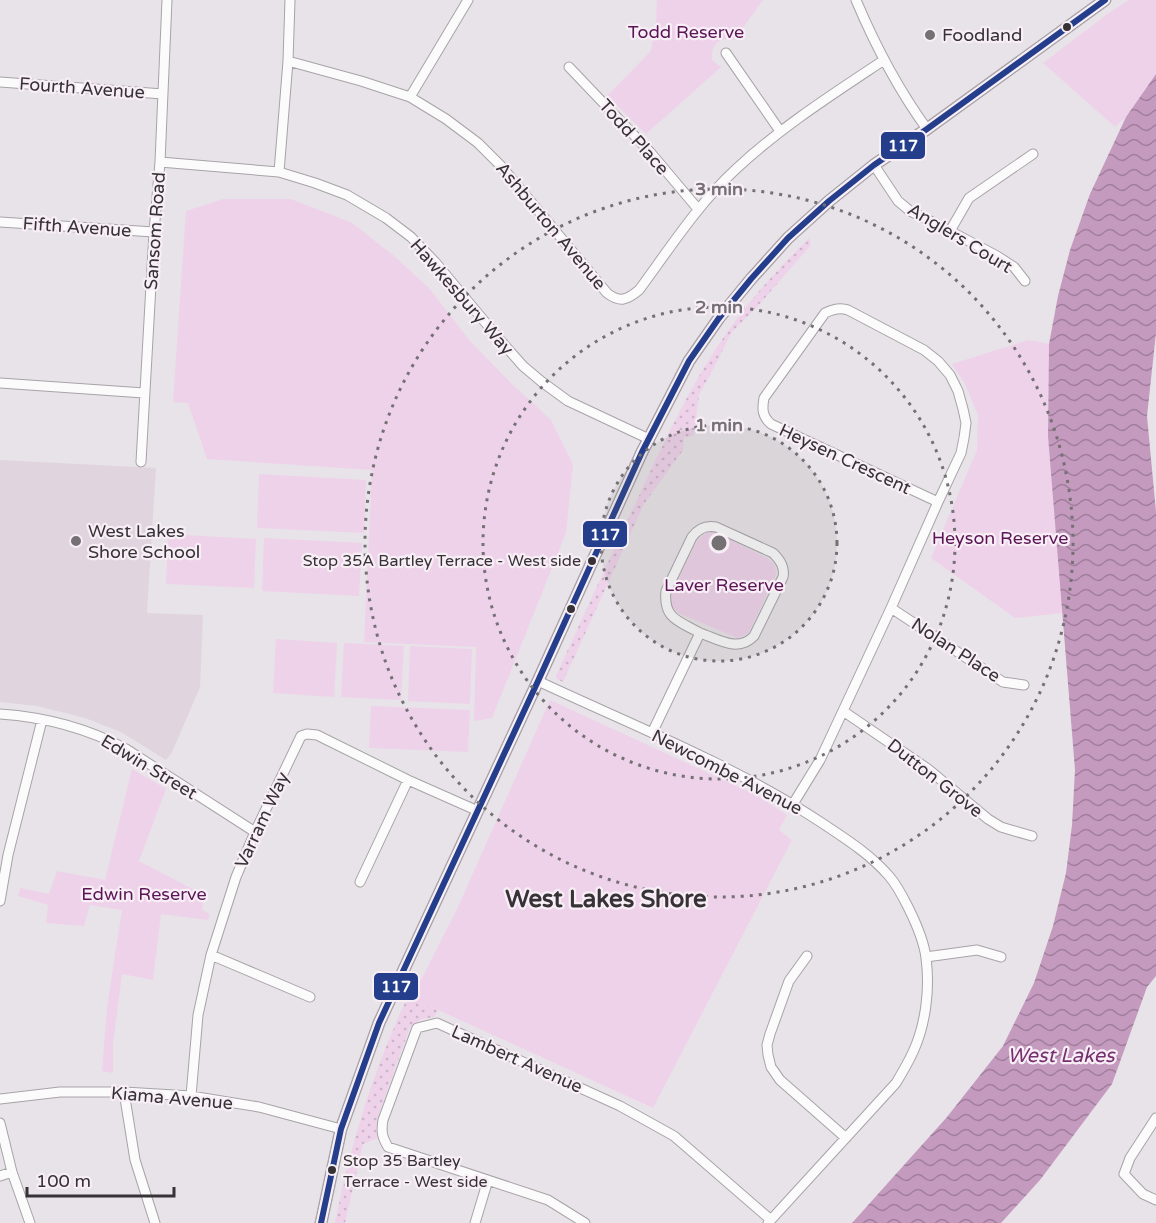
<svg xmlns="http://www.w3.org/2000/svg" width="1156" height="1223" viewBox="0 0 1156 1223" font-family="'Varela Round',sans-serif">
<style>
.built{fill:#e0d5df}
.grass{fill:url(#grass-dots)}
.green{fill:#eed2ea}
.water{fill:url(#water-waves)}
.lines{fill:none;stroke-linecap:round;stroke-linejoin:round}
.minor-casing{stroke:#a7a3a7;stroke-width:11}
.tertiary-casing{stroke:#a7a3a7;stroke-width:13}
.minor{stroke:#fcfbfc;stroke-width:9}
.tertiary{stroke:#fcfbfc;stroke-width:10}
.bus-1-casing{stroke:#f8eef6;stroke-width:10}
.bus-1{stroke:#243e8c;stroke-width:6}
.ring{fill:none;stroke:#747074;stroke-width:3;stroke-dasharray:3 6}
.bus-dot{fill:#363235;stroke:#f8eef6;stroke-width:2}
.poi-dot{fill:#747074;stroke:#f8eef6;stroke-width:2}
.labels{text-anchor:middle;dominant-baseline:central;stroke-width:4.5;stroke-linejoin:round;paint-order:stroke}
.bus-label{font-size:16px;fill:#363235;stroke:#f8eef6;text-anchor:end}
.park-label{font-size:18px;fill:#5b1455;stroke:#f8eef6}
.poi-label{font-size:18px;fill:#363235;stroke:#f8eef6;text-anchor:start}
.street-label{font-size:18px;fill:#363235;stroke:#f8eef6}
.water-label{font-size:20px;font-style:italic;fill:#762f6f;stroke:#f8eef6}
.district-label{font-size:24px;font-weight:bold;fill:#363235;stroke:#f8eef6}
.centre{fill:#747074;stroke:#f8eef6;stroke-width:3}
.ring-label{font-size:18px;text-anchor:middle;font-weight:bold;fill:#747074;stroke:#f8eef6;stroke-width:4.5;stroke-linejoin:round;paint-order:stroke}
.line-badge{stroke:#f8eef6;stroke-width:2}
.badge-label{font-size:16px;text-anchor:middle;font-weight:bold;fill:#fff}
</style>
<defs>
<pattern id="grass-dots" width="8" height="8" patternUnits="userSpaceOnUse" patternTransform="scale(1.5)"><rect width="8" height="8" fill="#eed2ea"/><path d="M2 2h.1M6 6h.1" fill="none" stroke="#cdb5c9" stroke-width="1.8" stroke-linecap="round"/></pattern>
<pattern id="water-waves" width="16" height="10" patternUnits="userSpaceOnUse" patternTransform="scale(1.5)"><rect width="16" height="10" fill="#c49abf"/><path d="M0 5q4-4 8 0t8 0" fill="none" stroke="#a07e9c"/></pattern>
</defs>
<rect width="100%" height="100%" fill="#e8e3e8"/>
<!-- built -->
<path class="built" d="M0,460L156,468L147,613L203,615L200,687L172,752L166,760L121,732L85,718L37,706L0,702Z"/>
<!-- grass -->
<path class="grass" d="M809,238L811,245L757,307L731,333L717,362L699,395L694,435L684,438L683,450L644,504L563,682L557,679L556,676C583,617 610,557 638,498C664,442 690,385 726,334C750,299 779,268 809,238Z
M408,996L438,1010L434,1017L422,1019L410,1027L378,1116L376,1129L378,1138L363,1144L345,1223H335C350,1145 374,1068 408,996Z"/>
<!-- green -->
<path class="green" d="M657,0H763L734,40C720,36 710,46 712,60L721,67L646,134L607,96L651,51L656,19Z
M1129,0H1156V74L1126,117L1115,127L1043,63L1106,15Z
M223,199H291L352,223L393,255L429,288L470,341L511,383L551,420L573,464L566,533L492,718L474,721L476,647L364,642L372,470L207,459L188,403L173,402L186,211Z
M1028,340L1049,344L1048,436L1063,613L1015,618L931,558L977,450L978,415L964,382L952,364Z
M259,474L366,480L364,533L257,528Z
M711,532L717,533L769,559L775,566L776,575L750,630L747,634L738,638L678,613L671,605V594L698,539L706,533Z
M168,534L256,539L254,588L166,584Z
M264,538L362,543L359,596L262,591Z
M276,639L337,643L334,697L273,693Z
M344,643L404,646L401,700L341,697Z
M410,646L472,649L470,704L408,701Z
M550,700L756,795L787,815L779,830L792,840L653,1108L412,998L458,907Z
M371,706L470,710L468,752L369,748Z
M132,769L166,789L139,861L204,895L202,910L210,914L208,920L161,914L153,980L122,974L113,1044V1073L102,1071L107,1007L122,910L90,905L84,926L46,923L48,905L18,896L20,888L49,894L57,871L105,880Z"/>
<!-- water -->
<path class="water" d="M1156,74V333L1147,416L1156,512V976L1147,987L1112,1084L1040,1180L1001,1223H852L947,1117L1003,1046L1034,983L1053,926L1066,873L1072,825L1075,770L1048,436L1049,344L1058,296L1070,250L1090,194L1126,117Z"/>
<g class="lines">
<!-- minor casing -->
<g class="minor-casing">
<path id="minor" d="M856,0C875,45 898,89 927,129
M726,53L780,131
M288,61L361,81L410,97L446,119L478,143L501,166L607,293C620,303 627,300 639,290C670,248 698,204 736,169C781,127 833,94 884,60
M569,67L650,152L698,209
M0,82L163,94
M410,97L468,0
M160,162L279,172L315,183L347,195L386,218L411,237L435,262L500,340L523,366L542,382L568,401L649,439
M874,165L898,201L910,211L950,231L997,256L1014,267L1025,281
M279,172L288,61L290,0
M0,222L154,232
M950,231L969,198L1033,154
M0,383L144,393
M141,462L154,232L160,162L167,0
M891,608L1003,682L1024,685
M538,681C634,726 734,765 822,823C846,839 870,854 889,876C897,885 903,897 908,907C916,923 924,941 926,958C930,988 926,1024 913,1052C908,1063 902,1073 896,1083L768,1223
M843,711L928,769L988,819L1001,827L1011,830L1032,836
M0,714C44,717 87,728 126,749L255,832
M652,733L700,633C718,639 738,653 754,636L783,577C785,567 780,560 773,553L716,527C705,525 698,529 692,537L666,591C663,619 679,621 700,633
M793,804L820,760L891,608L938,502L961,453L964,438L966,423L963,409L958,391L950,375L938,361L924,350L848,310C840,307 833,309 825,313L764,398C762,409 762,416 771,424L938,502
M360,882L408,780
M0,901L8,855L42,720
M211,955L310,997
M807,956L789,981L770,1034L767,1045L768,1055L771,1067L780,1080L846,1138
M926,957L977,950L1001,957
M124,1092L135,1160L155,1223
M191,1096L198,1015L211,955L236,877L255,832L301,736L307,734L317,735L408,780L478,811
M0,1099L60,1092H124L191,1096L259,1107L341,1129
M1156,1118L1130,1158L1124,1174L1143,1194L1156,1200
M0,1123L12,1172L30,1223
M0,1176L12,1172
M475,1223L488,1180
M585,1223L548,1200L388,1147C382,1137 381,1131 383,1120L417,1028L437,1023L620,1106L674,1136L771,1220"/>
</g>
<!-- tertiary casing -->
<g class="tertiary-casing">
<path id="tertiary" d="M321,1223L341,1129L379,1023L538,681L642,452L689,361L719,318L751,279L788,238L829,201L874,165L927,129L1105,0"/>
</g>
<!-- minor -->
<use href="#minor" class="minor"/>
<!-- tertiary -->
<use href="#tertiary" class="tertiary"/>
<!-- bus-1 casing -->
<g class="bus-1-casing">
<path id="bus-1" d="M321,1223L341,1129L379,1023L538,681L642,452L689,361L719,318L751,279L788,238L829,201L874,165L927,129L1105,0"/>
</g>
<!-- bus-1 -->
<use href="#bus-1" class="bus-1"/>
</g>
<!-- distance rings -->
<circle cx="719" cy="543" r="118" fill="#747074" fill-opacity=".12"/>
<g class="ring">
<circle cx="719" cy="543" r="118"/>
<circle cx="719" cy="543" r="236"/>
<circle cx="719" cy="543" r="354"/>
</g>
<!-- markers -->
<g class="bus-dot">
<circle cx="1067" cy="27" r="5"/>
<circle cx="592" cy="561" r="5"/>
<circle cx="571" cy="609" r="5"/>
<circle cx="332" cy="1170" r="5"/>
</g>
<g class="poi-dot">
<circle cx="930" cy="35" r="6"/>
<circle cx="76" cy="541" r="6"/>
</g>
<g class="labels">
<!-- bus labels -->
<g class="bus-label">
<text x="581" y="561">Stop 35A Bartley Terrace - West side</text>
<text x="343" y="1161" text-anchor="start">Stop 35 Bartley<tspan x="343" dy="21">Terrace - West side</tspan></text>
</g>
<!-- park labels -->
<g class="park-label">
<text x="686" y="32">Todd Reserve</text>
<text x="1000" y="538">Heyson Reserve</text>
<text x="724" y="585">Laver Reserve</text>
<text x="144" y="894">Edwin Reserve</text>
</g>
<!-- poi labels -->
<g class="poi-label">
<text x="942" y="35">Foodland</text>
<text x="88" y="531">West Lakes<tspan x="88" dy="21">Shore School</tspan></text>
</g>
<!-- street labels -->
<g class="street-label">
<text transform="translate(82 88) rotate(4)">Fourth Avenue</text>
<text transform="translate(634 137) rotate(48)">Todd Place</text>
<text transform="translate(551 226) rotate(50)">Ashburton Avenue</text>
<text transform="translate(77 227) rotate(4)">Fifth Avenue</text>
<text transform="translate(155 231) rotate(-86)">Sansom Road</text>
<text transform="translate(960 238) rotate(31)">Anglers Court</text>
<text transform="translate(462 297) rotate(49)">Hawkesbury Way</text>
<text transform="translate(845 459) rotate(25)">Heysen Crescent</text>
<text transform="translate(956 650) rotate(33)">Nolan Place</text>
<text transform="translate(149 767) rotate(31)">Edwin Street</text>
<text transform="translate(727 772) rotate(27)">Newcombe Avenue</text>
<text transform="translate(935 778) rotate(38)">Dutton Grove</text>
<text transform="translate(262 820) rotate(-65)">Varram Way</text>
<text transform="translate(517 1059) rotate(24)">Lambert Avenue</text>
<text transform="translate(172 1098) rotate(5)">Kiama Avenue</text>
</g>
<!-- water labels -->
<g class="water-label">
<text x="1061" y="1056">West Lakes</text>
</g>
<!-- district labels -->
<g class="district-label">
<text x="606" y="899">West Lakes Shore</text>
</g>
</g>
<circle cx="719" cy="543" r="9" class="centre"/>
<g class="ring-label">
<text x="719" y="195">3 min</text>
<text x="719" y="313">2 min</text>
<text x="719" y="431">1 min</text>
</g>
<g class="line-badge">
<rect x="880" y="131" width="46" height="29" rx="6" fill="#243e8c"/>
<rect x="582" y="520" width="46" height="28" rx="6" fill="#243e8c"/>
<rect x="373" y="972" width="46" height="29" rx="6" fill="#243e8c"/>
</g>
<g class="badge-label">
<text x="903" y="151">117</text>
<text x="605" y="540">117</text>
<text x="396" y="992">117</text>
</g>
<!-- scale -->
<path d="M27 1187v9h147v-9" fill="none" stroke="#363235" stroke-width="3"/>
<text x="36" y="1187" font-size="18" fill="#363235" stroke="#f8eef6" stroke-width="4.5" paint-order="stroke">100 m</text>
</svg>
